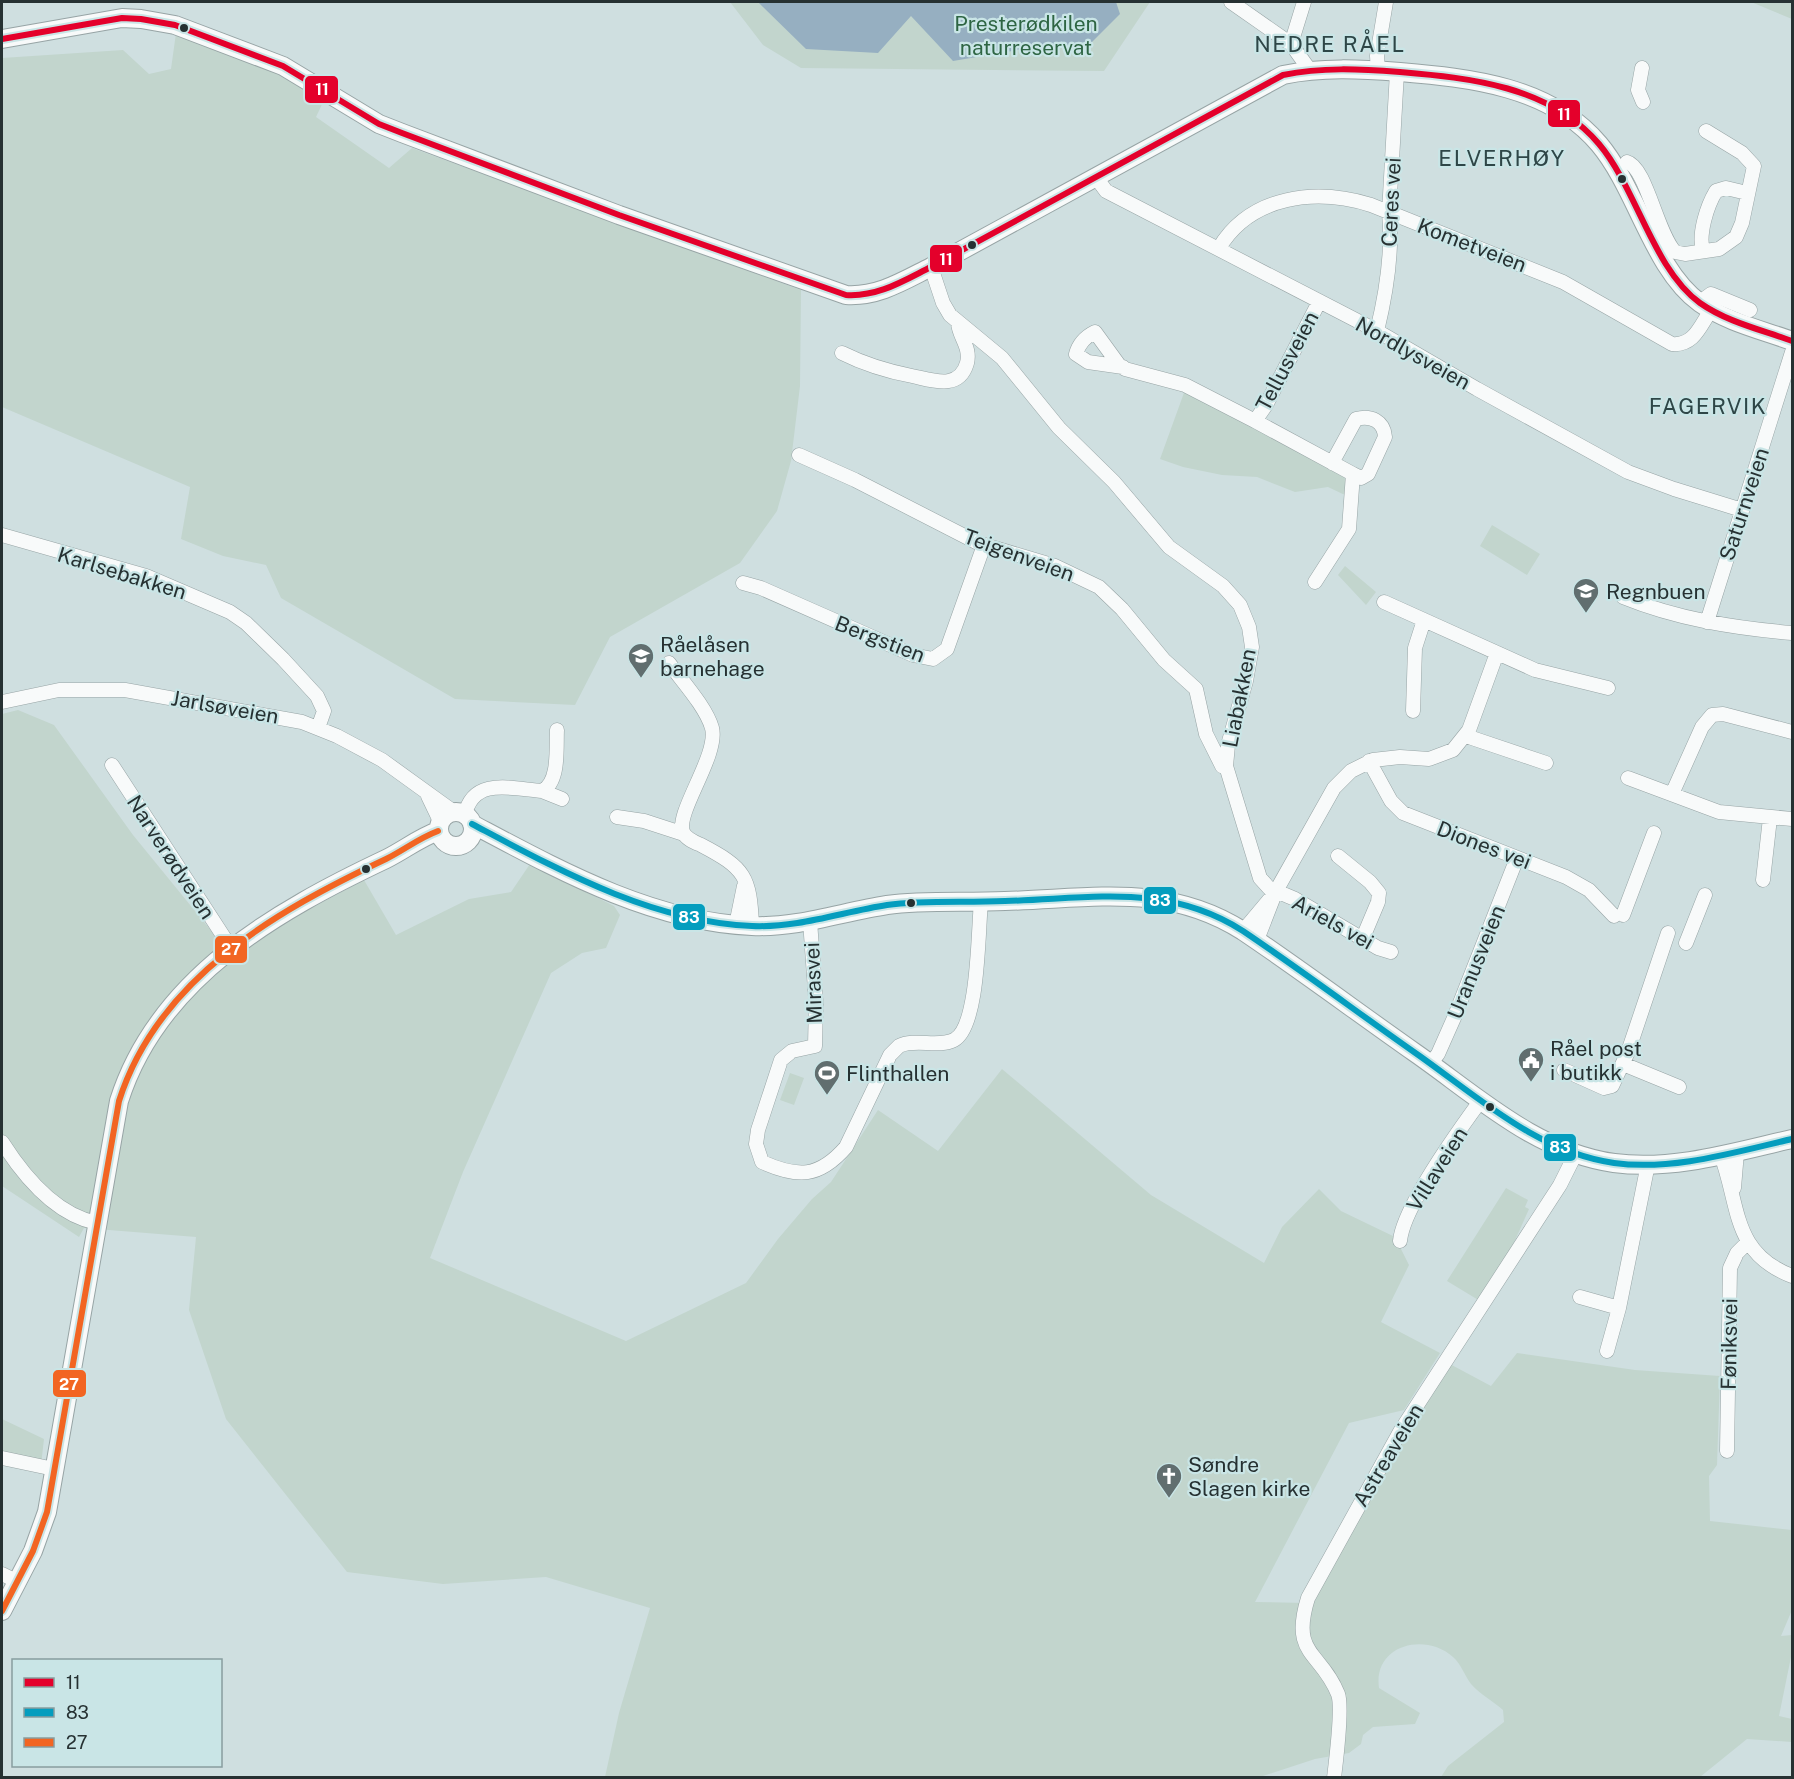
<svg xmlns="http://www.w3.org/2000/svg" width="1794" height="1779" viewBox="0 0 1794 1779" font-family="'Public Sans',sans-serif">
<style>
.green{fill:#c2d5cd}
.water{fill:#96afc1}
.lines{fill:none;stroke-linecap:round;stroke-linejoin:round}
.minor-casing{stroke:#97a4a5;stroke-width:15}
.major-casing{stroke:#97a4a5;stroke-width:20}
.minor{stroke:#f8fafa;stroke-width:14}
.major{stroke:#f8fafa;stroke-width:18}
.bus-1-casing{stroke:#c9e5e6;stroke-width:10}
.bus-2-casing{stroke:#c9e5e6;stroke-width:10}
.bus-3-casing{stroke:#c9e5e6;stroke-width:10}
.bus-1{stroke:#e4002b;stroke-width:6}
.bus-2{stroke:#049dbe;stroke-width:6}
.bus-3{stroke:#f26522;stroke-width:6}
.bus-dot{fill:#263132;stroke:#c9e5e6;stroke-width:2}
.labels{text-anchor:middle;dominant-baseline:central;stroke-width:4.5;stroke-linejoin:round;paint-order:stroke}
.park-label{font-size:21px;fill:#2e6543;stroke:#c9e5e6}
.street-label{font-size:21px;fill:#263132;stroke:#c9e5e6}
.poi-label{font-size:21px;fill:#263132;stroke:#c9e5e6;text-anchor:start}
.neighbourhood-label{font-size:22px;letter-spacing:1.5px;fill:#2e4647;stroke:#c9e5e6}
.line-badge{stroke:#c9e5e6;stroke-width:2}
.badge-label{font-size:16px;text-anchor:middle;font-weight:bold;fill:#fff}
</style>
<rect width="100%" height="100%" fill="#cfdfe0"/>
<!-- green -->
<path class="green" d="M730,2H1150L1104,71L801,68L763,45Z
M1751,2H1792V19Z
M176,33L287,77L325,98L316,117L389,168L412,148L801,290L800,386L791,461L777,511L740,563L610,637L575,705L455,699L281,598L266,565L223,556L181,539L190,487L2,407V58L123,50L149,74L171,69Z
M1185,390L1348,475L1347,496L1328,487L1295,492L1257,477L1222,475L1183,467L1160,459Z
M1492,525L1540,554L1527,575L1480,546Z
M1345,566L1376,592L1366,605L1338,575Z
M18,710L54,725L133,835L235,960L268,931L364,880L396,935L469,899L511,892L530,864L614,906L620,915L606,948L582,953L551,973L463,1172L430,1258L626,1341L746,1283L778,1239L812,1199L831,1182L878,1110L938,1151L1002,1069L1151,1195L1264,1263L1282,1227L1319,1189L1341,1211L1395,1237L1409,1265L1381,1322L1440,1353L1404,1410L1349,1423L1255,1602L1308,1603L1365,1500L1448,1363L1491,1386L1517,1353L1635,1370L1720,1376L1717,1465L1709,1476L1710,1521L1792,1530V1610L1781,1636L1792,1635V1652L1779,1716L1792,1719V1742L1747,1739L1700,1777H1441L1448,1766L1504,1722L1503,1710C1493,1701 1481,1695 1471,1684C1465,1676 1461,1664 1453,1657C1425,1632 1373,1645 1379,1688L1420,1713L1415,1724L1373,1727L1363,1735L1361,1744L1349,1753L1315,1759L1260,1777H605L619,1713L650,1608L546,1577L443,1584L347,1572L226,1419L189,1310L196,1237L84,1228L79,1237L2,1186V714Z
M790,1073L804,1078L794,1105L780,1100Z
M1506,1188L1528,1200L1525,1207L1529,1209L1508,1256L1480,1301L1447,1281Z
M2,1419L44,1439L41,1465L2,1454Z"/>
<!-- water -->
<path class="water" d="M758,2H1116L1120,14L1086,48L1047,45L953,61L911,16L878,53L806,49Z"/>
<g class="lines">
<!-- minor casing -->
<g class="minor-casing">
<path id="minor" d="M1231,2L1291,44L1309,69
M1291,44L1304,2
M1642,68L1638,90L1643,102
M1378,71L1377,56L1386,2
M1627,162C1646,167 1657,233 1675,252L1685,254L1719,249L1736,237L1742,223L1754,166L1742,153L1706,131
M1095,176L1106,191L1377,331L1477,389L1628,472L1674,489L1742,510
M1219,248C1251,195 1316,188 1371,205L1563,282L1672,344C1694,346 1700,326 1711,310
M1703,251C1698,234 1707,206 1716,191L1726,188L1747,193
M931,267L943,303L950,315L1002,358L1059,428L1114,482L1169,547L1223,586L1240,605L1249,627L1252,647L1246,681L1228,745L1226,766L1260,878L1269,888L1295,899L1378,948L1391,952
M1700,302L1711,294L1750,310
M1377,331C1386,294 1393,251 1389,213L1397,72
M842,353C866,365 886,371 912,376C932,380 959,391 967,363C971,347 959,337 958,323
M1123,367L1088,362L1076,354C1079,343 1085,337 1095,332L1119,365L1125,369L1185,385L1255,421L1266,405L1319,302
M1255,421L1353,474L1361,478L1368,474L1385,437C1384,421 1371,415 1356,419L1332,463
M799,455L855,480L978,543L1055,566L1099,587L1122,609L1164,660L1196,689L1206,734L1222,766H1226
M2,535L146,576L230,612L246,623L283,659L317,696L324,711L318,728
M1315,582L1349,529L1353,474
M743,583L761,588L913,655L933,659L947,649L984,545
M1623,597C1677,619 1734,628 1792,633
M1384,602L1535,670L1608,688
M1707,622L1792,352
M669,663C682,681 706,707 712,728C719,755 675,813 683,832C686,839 694,842 701,845C745,868 750,876 752,926
M2,702L59,690H125L302,722L337,736L382,760L454,812
M1413,711L1415,648L1424,620
M1466,736L1546,763
M1369,761L1391,801L1403,813L1566,877L1589,890L1614,916
M112,765L231,948
M1628,778L1719,812L1792,819
M542,791L562,799
M1672,794L1702,727L1712,715L1723,714L1792,732
M428,796L440,821
M465,815C473,776 513,789 542,791C560,782 556,747 557,730
M617,817L644,821L684,834
M1338,856L1370,882L1379,893L1378,902L1362,940
M1763,880L1770,818
M1623,915L1654,833
M810,921L816,1003L815,1046L792,1051L781,1060L758,1130L756,1144L762,1162C798,1178 819,1178 846,1147L890,1055L899,1046C915,1038 938,1048 954,1040C979,1027 978,930 981,902
M736,925L744,886
M1243,931L1269,900
M1257,940L1276,891L1334,788L1351,771L1373,760L1400,757L1429,759L1453,750L1469,730L1497,653
M1686,943L1705,895
M1430,1064L1438,1054L1454,1018L1517,858
M1623,1064L1679,1087
M1564,1070L1604,1088L1612,1086L1628,1052L1668,933
M2,1142C23,1175 56,1215 97,1223
M1721,1155C1740,1207 1732,1253 1792,1276
M1734,1188L1737,1152
M1400,1241C1403,1207 1459,1130 1481,1100
M1580,1297L1619,1308L1648,1164
M1607,1351L1619,1308
M1727,1451L1730,1268L1737,1253L1747,1243
M2,1458L54,1469
M2,1574L18,1582
M1334,1778C1336,1761 1343,1707 1338,1694C1321,1651 1290,1656 1308,1598L1401,1430L1560,1185L1575,1155"/>
</g>
<!-- major casing -->
<g class="major-casing">
<path id="major" d="M2,39L122,18L141,19L175,25L283,66L379,124L402,133L619,215L846,295C878,297 903,281 931,267L1283,75C1322,67 1360,69 1400,72C1470,78 1550,86 1599,144C1637,189 1653,269 1700,303C1727,322 1762,330 1792,341
M439 829a17 17 0 1 1 34 0a17 17 0 1 1-34 0Z
M472,824C559,870 652,922 752,926C798,928 842,912 887,905C926,900 965,903 1005,901C1091,899 1166,882 1243,931C1301,970 1357,1012 1414,1052C1476,1095 1536,1152 1614,1163C1673,1171 1735,1152 1792,1139
M2,1611L33,1551L47,1512L119,1101C158,978 276,911 386,859C404,850 419,838 438,831"/>
</g>
<!-- minor -->
<use href="#minor" class="minor"/>
<!-- major -->
<use href="#major" class="major"/>
<!-- bus-1 casing -->
<g class="bus-1-casing">
<path id="bus-1" d="M2,39L122,18L141,19L175,25L283,66L379,124L402,133L619,215L846,295C878,297 903,281 931,267L1283,75C1322,67 1360,69 1400,72C1470,78 1550,86 1599,144C1637,189 1653,269 1700,303C1727,322 1762,330 1792,341"/>
</g>
<!-- bus-2 casing -->
<g class="bus-2-casing">
<path id="bus-2" d="M472,824C559,870 652,922 752,926C798,928 842,912 887,905C926,900 965,903 1005,901C1091,899 1166,882 1243,931C1301,970 1357,1012 1414,1052C1476,1095 1536,1152 1614,1163C1673,1171 1735,1152 1792,1139"/>
</g>
<!-- bus-3 casing -->
<g class="bus-3-casing">
<path id="bus-3" d="M2,1611L33,1551L47,1512L119,1101C158,978 276,911 386,859C404,850 419,838 438,831"/>
</g>
<!-- bus-1 -->
<use href="#bus-1" class="bus-1"/>
<!-- bus-2 -->
<use href="#bus-2" class="bus-2"/>
<!-- bus-3 -->
<use href="#bus-3" class="bus-3"/>
</g>
<!-- icons -->
<defs>
<g id="school-pin" transform="scale(1.35)"><path d="M0 17L-7.5 6A9.5 9.5 0 1 1 7.5 6Z" fill="#616e6f" stroke="#c9e5e6"/><path d="M0-5L7-2L0 1L-7-2ZM-4 1L0 2.5L4 1V4Q0 6-4 4Z" fill="#fff"/></g>
<g id="civic-pin" transform="scale(1.35)"><path d="M0 17L-7.5 6A9.5 9.5 0 1 1 7.5 6Z" fill="#616e6f" stroke="#c9e5e6"/><path d="M-.6-6.5H3V-4.5H.6V-3L4-1V1h2V6H-6V1h2V-1L-.6-3ZM-1.2 2.5V6h2.4V2.5Z" fill="#fff"/></g>
<g id="stadium-pin" transform="scale(1.35)"><path d="M0 17L-7.5 6A9.5 9.5 0 1 1 7.5 6Z" fill="#616e6f" stroke="#c9e5e6"/><path d="M0-5a6.5 5 0 1 0 0 10a6.5 5 0 1 0 0-10ZM-3.5-1.8h7v3.6h-7Z" fill="#fff"/></g>
<g id="church-pin" transform="scale(1.35)"><path d="M0 17L-7.5 6A9.5 9.5 0 1 1 7.5 6Z" fill="#616e6f" stroke="#c9e5e6"/><path d="M-1.2-6h2.4v3.5h3.3v2.4h-3.3V6h-2.4V-.1h-3.3v-2.4h3.3Z" fill="#fff"/></g>
</defs>
<g fill-rule="evenodd">
<use href="#school-pin" x="1586" y="591"/>
<use href="#school-pin" x="641" y="656"/>
<use href="#civic-pin" x="1531" y="1060"/>
<use href="#stadium-pin" x="827" y="1073"/>
<use href="#church-pin" x="1169" y="1476"/>
</g>
<!-- markers -->
<g class="bus-dot">
<circle cx="184" cy="28" r="5"/>
<circle cx="1622" cy="179" r="5"/>
<circle cx="972" cy="245" r="5"/>
<circle cx="366" cy="869" r="5"/>
<circle cx="911" cy="903" r="5"/>
<circle cx="1490" cy="1107" r="5"/>
</g>
<g class="labels">
<!-- park labels -->
<g class="park-label">
<text x="1026" y="23">Presterødkilen<tspan x="1026" dy="24">naturreservat</tspan></text>
</g>
<!-- street labels -->
<g class="street-label">
<text transform="translate(1391 202) rotate(-87)">Ceres vei</text>
<text transform="translate(1472 245) rotate(21)">Kometveien</text>
<text transform="translate(1413 353) rotate(29)">Nordlysveien</text>
<text transform="translate(1287 361) rotate(-62)">Tellusveien</text>
<text transform="translate(1744 504) rotate(-72)">Saturnveien</text>
<text transform="translate(1019 555) rotate(20)">Teigenveien</text>
<text transform="translate(122 573) rotate(17)">Karlsebakken</text>
<text transform="translate(880 639) rotate(21)">Bergstien</text>
<text transform="translate(1239 698) rotate(-79)">Liabakken</text>
<text transform="translate(225 707) rotate(10)">Jarlsøveien</text>
<text transform="translate(1484 845) rotate(21)">Diones vei</text>
<text transform="translate(171 857) rotate(57)">Narverødveien</text>
<text transform="translate(1333 922) rotate(29)">Ariels vei</text>
<text transform="translate(1476 962) rotate(-68)">Uranusveien</text>
<text transform="translate(813 983) rotate(-92)">Mirasvei</text>
<text transform="translate(1437 1169) rotate(-58)">Villaveien</text>
<text transform="translate(1729 1344) rotate(-89)">Føniksvei</text>
<text transform="translate(1388 1455) rotate(-59)">Astreaveien</text>
</g>
<!-- poi labels -->
<g class="poi-label">
<text x="1606" y="591">Regnbuen</text>
<text x="660" y="644">Råelåsen<tspan x="660" dy="24">barnehage</tspan></text>
<text x="1550" y="1048">Råel post<tspan x="1550" dy="24">i butikk</tspan></text>
<text x="846" y="1073">Flinthallen</text>
<text x="1188" y="1464">Søndre<tspan x="1188" dy="24">Slagen kirke</tspan></text>
</g>
<!-- neighbourhood labels -->
<g class="neighbourhood-label">
<text x="1330" y="44">NEDRE RÅEL</text>
<text x="1502" y="158">ELVERHØY</text>
<text x="1708" y="406">FAGERVIK</text>
</g>
</g>
<g class="line-badge">
<rect x="304" y="75" width="35" height="29" rx="6" fill="#e4002b"/>
<rect x="1547" y="99" width="34" height="29" rx="6" fill="#e4002b"/>
<rect x="929" y="244" width="34" height="29" rx="6" fill="#e4002b"/>
<rect x="1143" y="886" width="34" height="29" rx="6" fill="#049dbe"/>
<rect x="672" y="903" width="34" height="28" rx="6" fill="#049dbe"/>
<rect x="214" y="935" width="34" height="29" rx="6" fill="#f26522"/>
<rect x="1543" y="1133" width="34" height="29" rx="6" fill="#049dbe"/>
<rect x="52" y="1369" width="35" height="29" rx="6" fill="#f26522"/>
</g>
<g class="badge-label">
<text x="322" y="95">11</text>
<text x="1564" y="120">11</text>
<text x="946" y="265">11</text>
<text x="1160" y="906">83</text>
<text x="689" y="923">83</text>
<text x="231" y="955">27</text>
<text x="1560" y="1153">83</text>
<text x="69" y="1390">27</text>
</g>
<!-- border -->
<rect width="1794" height="1779" fill="none" stroke="#263132" stroke-width="6"/>
<!-- legend -->
<rect x="12" y="1659" width="210" height="108" fill="#c9e5e6" stroke="#889d9e" stroke-width="1.5"/>
<rect x="24" y="1678" width="30" height="9" fill="#e4002b" stroke="#889d9e" stroke-width="1.5"/>
<text x="66" y="1689" font-size="18" fill="#263132">11</text>
<rect x="24" y="1708" width="30" height="9" fill="#049dbe" stroke="#889d9e" stroke-width="1.5"/>
<text x="66" y="1719" font-size="18" fill="#263132">83</text>
<rect x="24" y="1738" width="30" height="9" fill="#f26522" stroke="#889d9e" stroke-width="1.5"/>
<text x="66" y="1749" font-size="18" fill="#263132">27</text>
</svg>
